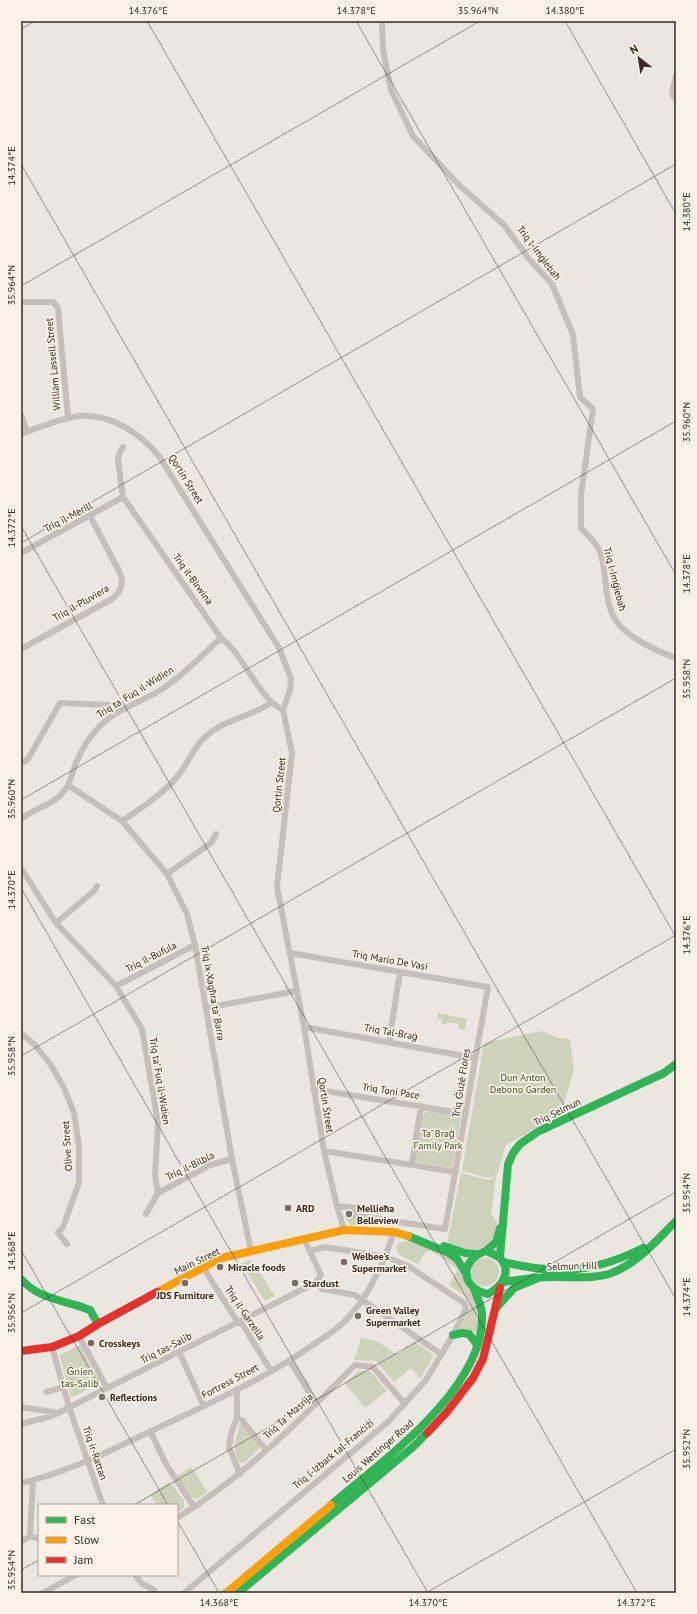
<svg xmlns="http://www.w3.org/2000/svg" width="697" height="1614" viewBox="0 0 697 1614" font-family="'PT Sans',sans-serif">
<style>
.green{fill:#ced2ba}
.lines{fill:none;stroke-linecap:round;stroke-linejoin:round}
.street{stroke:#c6bfb9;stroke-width:6}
.fast{stroke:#30b455;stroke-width:8}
.slow{stroke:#ff9f0a;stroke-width:8}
.jam{stroke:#e5322d;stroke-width:8}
.ticks{fill:none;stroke:#372c27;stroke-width:1;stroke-opacity:0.45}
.poi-dot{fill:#766d68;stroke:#faf1e7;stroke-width:1.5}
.labels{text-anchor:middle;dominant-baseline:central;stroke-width:3.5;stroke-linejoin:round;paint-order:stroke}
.street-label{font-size:10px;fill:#372c27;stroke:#faf1e7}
.park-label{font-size:10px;fill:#46562a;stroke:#faf1e7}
.poi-label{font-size:10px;font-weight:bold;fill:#372c27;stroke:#faf1e7;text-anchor:start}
.neatline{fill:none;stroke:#372c27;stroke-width:1.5}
.ticks-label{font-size:10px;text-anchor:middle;fill:#372c27}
</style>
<rect width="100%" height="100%" fill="#ece6e0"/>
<!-- green -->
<path class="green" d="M438,1013L467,1019L465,1030L458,1029L459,1024L447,1022L446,1024L441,1023L442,1019H437Z
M542,1031L558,1038L570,1039L574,1069L561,1114L506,1145L497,1175L489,1178L462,1171L484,1043Z
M428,1110L461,1116L452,1168L414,1162L422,1115Z
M461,1173L489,1180L496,1176L491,1214L497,1222C492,1256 474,1252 447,1244Z
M344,1216L377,1221L385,1224L350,1225Z
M408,1241H415L441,1251L458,1265L477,1305L478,1333L460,1329L471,1306C469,1296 457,1292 449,1285L458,1269L430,1250L424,1254L418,1264L399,1255L397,1251L396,1246L399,1243Z
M471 1272a14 14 0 1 1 28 0a14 14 0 1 1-28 0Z
M251,1260L275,1296L265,1301L241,1263Z
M361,1338L377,1341L394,1353H400L407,1345L410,1347L414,1341L433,1355V1357L420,1379L411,1368L394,1382L376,1361L354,1360Z
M80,1345L100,1383L71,1398L60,1355Z
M358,1371H370L387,1391L365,1408L345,1383Z
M240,1423L247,1428L262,1446L244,1463L238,1462L234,1447Z
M191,1467L208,1492L197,1499L192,1498L177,1476Z
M168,1482H170L184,1501V1507L177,1512V1505H157L150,1495Z"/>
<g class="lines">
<!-- street -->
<path class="street" d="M382,21L383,49L391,90L413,136L459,185L504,225L529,259L552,284L573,335L580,397L593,409L581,495V528C588,535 596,542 600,552C609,576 601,607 622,628C637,642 657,651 676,658
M676,75L672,94L676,100
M21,302H53L58,308L68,418
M21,415L27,432
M21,434C39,428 60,418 80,416C111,414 140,433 159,456L279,648L291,679L290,690L283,710L292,753L277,887L304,1027L324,1151L337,1206L344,1230
M123,447L119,454L118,461L123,497L221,638C245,656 258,698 283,710
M21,553L123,497
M21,649L112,599L118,593L121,587L122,579L119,571L90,516
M24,762L28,759L60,703L111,705L125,709
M68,785L122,821L167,874L187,914L195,945L232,1159L251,1251
M21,819C34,808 54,805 64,791C71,783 72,772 76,763C81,751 89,737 99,727C115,710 139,703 159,691C182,677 201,656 221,638
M122,821C141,808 162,795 177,777C188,764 193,748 205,737C223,720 251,716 271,703
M21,868L56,923L116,986L142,1029L158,1123L155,1176L158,1193L146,1214
M167,874L211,843L216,834
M56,923L94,891L97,886
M290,953L488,987L445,1229L354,1215L355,1208L337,1206
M116,986L195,945
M206,1008L296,991
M304,1027L475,1058
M21,1033L35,1045L51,1065L64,1088L74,1113L79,1146V1183L63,1227L58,1233L67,1244
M389,1042L400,972
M313,1089L466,1114
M324,1151L456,1172
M412,1164L421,1106
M158,1193L210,1165L232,1159
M203,1267L233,1315L238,1322L243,1325L271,1371
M315,1283L322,1289L355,1295L441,1354
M79,1336L107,1388
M52,1347L69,1407L103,1505
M179,1352L204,1406
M290,1361L316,1404
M237,1389V1418L231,1434L229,1448L240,1474
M46,1392L64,1387
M21,1407L59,1413
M237,1418L242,1420L266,1450
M21,1424L52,1416L315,1283L321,1275L304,1239
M150,1431L166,1464L194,1507
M21,1483C71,1472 117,1447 164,1425C215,1401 267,1377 313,1345C323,1338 334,1331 343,1323C368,1299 383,1265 394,1232
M177,1518C244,1477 300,1420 355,1365L373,1367L405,1404
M30,1536L39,1539
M21,1542L30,1536L33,1480
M135,1575L141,1583L154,1590
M43,1593L76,1575
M184,1593L388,1422L426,1380L453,1335L465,1311L466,1306L464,1303L408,1266L386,1257L325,1247L310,1251"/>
<!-- fast -->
<path class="fast" d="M408,1236L449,1253L457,1259L467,1275
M444,1246L465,1253L476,1254
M486,1251L496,1242L500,1228
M486,1251C490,1253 497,1255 500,1258C513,1272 501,1287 488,1294C460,1288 459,1260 486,1251Z
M500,1257L508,1164L513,1153L520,1144L539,1131L664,1073L676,1064
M503,1262C557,1275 593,1273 643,1248
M21,1279C39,1300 66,1300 90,1310L98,1324
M504,1282C521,1279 539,1277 556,1277C574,1277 592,1279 609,1274C636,1265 656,1241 676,1221
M497,1307L514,1288L538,1278
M453,1335L462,1333L469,1334L476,1343L477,1347
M331,1505C381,1462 485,1389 482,1315C482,1307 477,1297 474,1289
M238,1593L413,1447L427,1433"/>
<!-- slow -->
<path class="slow" d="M157,1292L221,1258L344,1230L394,1232L408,1236
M226,1593L331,1505"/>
<!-- jam -->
<path class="jam" d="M21,1351L52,1347L79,1336L98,1324L157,1292
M427,1433L446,1413L473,1378L483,1359L500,1288"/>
</g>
<!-- ticks -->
<path class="ticks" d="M147,21L676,937M356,21L676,575M565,21L676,214M21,29L35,21M21,164L676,1299M21,286L480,21M21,526L637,1593M21,543L676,164M21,800L676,421M21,888L428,1593M21,1056L676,678M21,1250L168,1505M21,1313L676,935M134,1505L676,1192M177,1520L219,1593M21,1570L39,1560M426,1593L676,1449"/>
<!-- markers -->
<g class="poi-dot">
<circle cx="288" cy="1208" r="4"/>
<circle cx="349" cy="1214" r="4"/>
<circle cx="344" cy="1262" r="4"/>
<circle cx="220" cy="1267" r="4"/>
<circle cx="185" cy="1283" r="4"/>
<circle cx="295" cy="1283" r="4"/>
<circle cx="358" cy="1316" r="4"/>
<circle cx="91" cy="1343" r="4"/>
<circle cx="102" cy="1397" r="4"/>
</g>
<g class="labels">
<!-- street labels -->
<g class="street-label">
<text transform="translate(539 253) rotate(53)">Triq l-Imġiebaħ</text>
<text transform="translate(53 364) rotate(-95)">William Lassell Street</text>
<text transform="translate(186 479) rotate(58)">Qortin Street</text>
<text transform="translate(68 517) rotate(-28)">Triq il-Merill</text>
<text transform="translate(193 579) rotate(54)">Triq il-Birwina</text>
<text transform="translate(615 579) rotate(76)">Triq l-Imġiebaħ</text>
<text transform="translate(81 603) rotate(-30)">Triq il-Pluviera</text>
<text transform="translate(135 692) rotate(-32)">Triq ta' Fuq il-Widien</text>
<text transform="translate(279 785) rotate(-84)">Qortin Street</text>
<text transform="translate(151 957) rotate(-27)">Triq il-Bufula</text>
<text transform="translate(390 960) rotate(10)">Triq Mario De Vasi</text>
<text transform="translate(213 993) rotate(80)">Triq ix-Xagħra ta' Barra</text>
<text transform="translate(391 1032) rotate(10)">Triq Tal-Braġ</text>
<text transform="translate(160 1081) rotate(81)">Triq ta' Fuq il-Widien</text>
<text transform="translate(461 1083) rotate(-81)">Triq Ġużè Flores</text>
<text transform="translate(391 1091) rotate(9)">Triq Toni Pace</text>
<text transform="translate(326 1105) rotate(81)">Qortin Street</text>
<text transform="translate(557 1112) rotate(-26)">Triq Selmun</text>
<text transform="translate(67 1146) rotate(-94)">Olive Street</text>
<text transform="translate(190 1166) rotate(-26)">Triq il-Bilbla</text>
<text transform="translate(197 1261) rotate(-26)">Main Street</text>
<text transform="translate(572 1266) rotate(-2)">Selmun Hill</text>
<text transform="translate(245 1313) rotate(56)">Triq il-Garzella</text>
<text transform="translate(166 1348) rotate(-27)">Triq tas-Salib</text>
<text transform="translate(230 1381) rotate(-28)">Fortress Street</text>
<text transform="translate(288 1416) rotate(-42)">Triq Ta' Masrija</text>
<text transform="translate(378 1451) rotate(-41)">Louis Wettinger Road</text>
<text transform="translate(95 1453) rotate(71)">Triq ir-Rattan</text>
<text transform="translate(333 1454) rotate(-40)">Triq l-Iżbark tal-Franċiżi</text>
</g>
<!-- park labels -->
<g class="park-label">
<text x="523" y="1077">Dun Anton<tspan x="523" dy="12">Debono Garden</tspan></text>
<text x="438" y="1133">Ta' Braġ<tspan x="438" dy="12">Family Park</tspan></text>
<text x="80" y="1371">Ġnien<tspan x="80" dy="12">tas-Salib</tspan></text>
</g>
<!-- poi labels -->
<g class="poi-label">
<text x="296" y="1208">ARD</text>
<text x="357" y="1208">Mellieħa<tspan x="357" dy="12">Belleview</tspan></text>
<text x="352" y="1256">Welbee's<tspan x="352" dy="12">Supermarket</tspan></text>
<text x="228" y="1267">Miracle foods</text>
<text x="303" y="1283">Stardust</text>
<text x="185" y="1295" text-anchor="middle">JDS Furniture</text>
<text x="366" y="1310">Green Valley<tspan x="366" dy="12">Supermarket</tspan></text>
<text x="99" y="1343">Crosskeys</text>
<text x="110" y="1397">Reflections</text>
</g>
</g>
<!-- border -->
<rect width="697" height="1614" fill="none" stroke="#faf1e7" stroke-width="44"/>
<!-- legend -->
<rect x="38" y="1504" width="140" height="72" fill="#faf1e7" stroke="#aca29a"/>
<rect x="46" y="1517" width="20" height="6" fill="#30b455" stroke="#aca29a"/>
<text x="74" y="1524" font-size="12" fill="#372c27">Fast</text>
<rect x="46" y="1537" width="20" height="6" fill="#ff9f0a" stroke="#aca29a"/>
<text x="74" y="1544" font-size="12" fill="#372c27">Slow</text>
<rect x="46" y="1557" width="20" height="6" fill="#e5322d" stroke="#aca29a"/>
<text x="74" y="1564" font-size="12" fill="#372c27">Jam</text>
<!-- north arrow -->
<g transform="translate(639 58) rotate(330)" stroke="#faf1e7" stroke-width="3" paint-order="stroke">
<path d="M0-3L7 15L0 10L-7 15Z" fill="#372c27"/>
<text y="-6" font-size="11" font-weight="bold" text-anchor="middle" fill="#372c27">N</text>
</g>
<rect x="22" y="22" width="653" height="1570" class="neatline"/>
<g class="ticks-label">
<text x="148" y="14">14.376°E</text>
<text x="356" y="14">14.378°E</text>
<text x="478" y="14">35.964°N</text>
<text x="565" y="14">14.380°E</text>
<text transform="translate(11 166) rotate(-90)" y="4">14.374°E</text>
<text transform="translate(686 212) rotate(-90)" y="4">14.380°E</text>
<text transform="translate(11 285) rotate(-90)" y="4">35.964°N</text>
<text transform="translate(686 422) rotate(-90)" y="4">35.960°N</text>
<text transform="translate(11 528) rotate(-90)" y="4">14.372°E</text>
<text transform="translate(686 574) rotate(-90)" y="4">14.378°E</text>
<text transform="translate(686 679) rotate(-90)" y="4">35.958°N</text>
<text transform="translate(11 799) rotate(-90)" y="4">35.960°N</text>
<text transform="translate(11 890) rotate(-90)" y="4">14.370°E</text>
<text transform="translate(686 935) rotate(-90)" y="4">14.376°E</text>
<text transform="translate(11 1056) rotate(-90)" y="4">35.958°N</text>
<text transform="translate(686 1193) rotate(-90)" y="4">35.954°N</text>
<text transform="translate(11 1251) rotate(-90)" y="4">14.368°E</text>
<text transform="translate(686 1297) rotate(-90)" y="4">14.374°E</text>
<text transform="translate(11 1313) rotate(-90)" y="4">35.956°N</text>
<text transform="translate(686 1449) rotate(-90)" y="4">35.952°N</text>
<text transform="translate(11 1570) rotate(-90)" y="4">35.954°N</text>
<text x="219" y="1606">14.368°E</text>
<text x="428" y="1606">14.370°E</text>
<text x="636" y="1606">14.372°E</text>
</g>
</svg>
